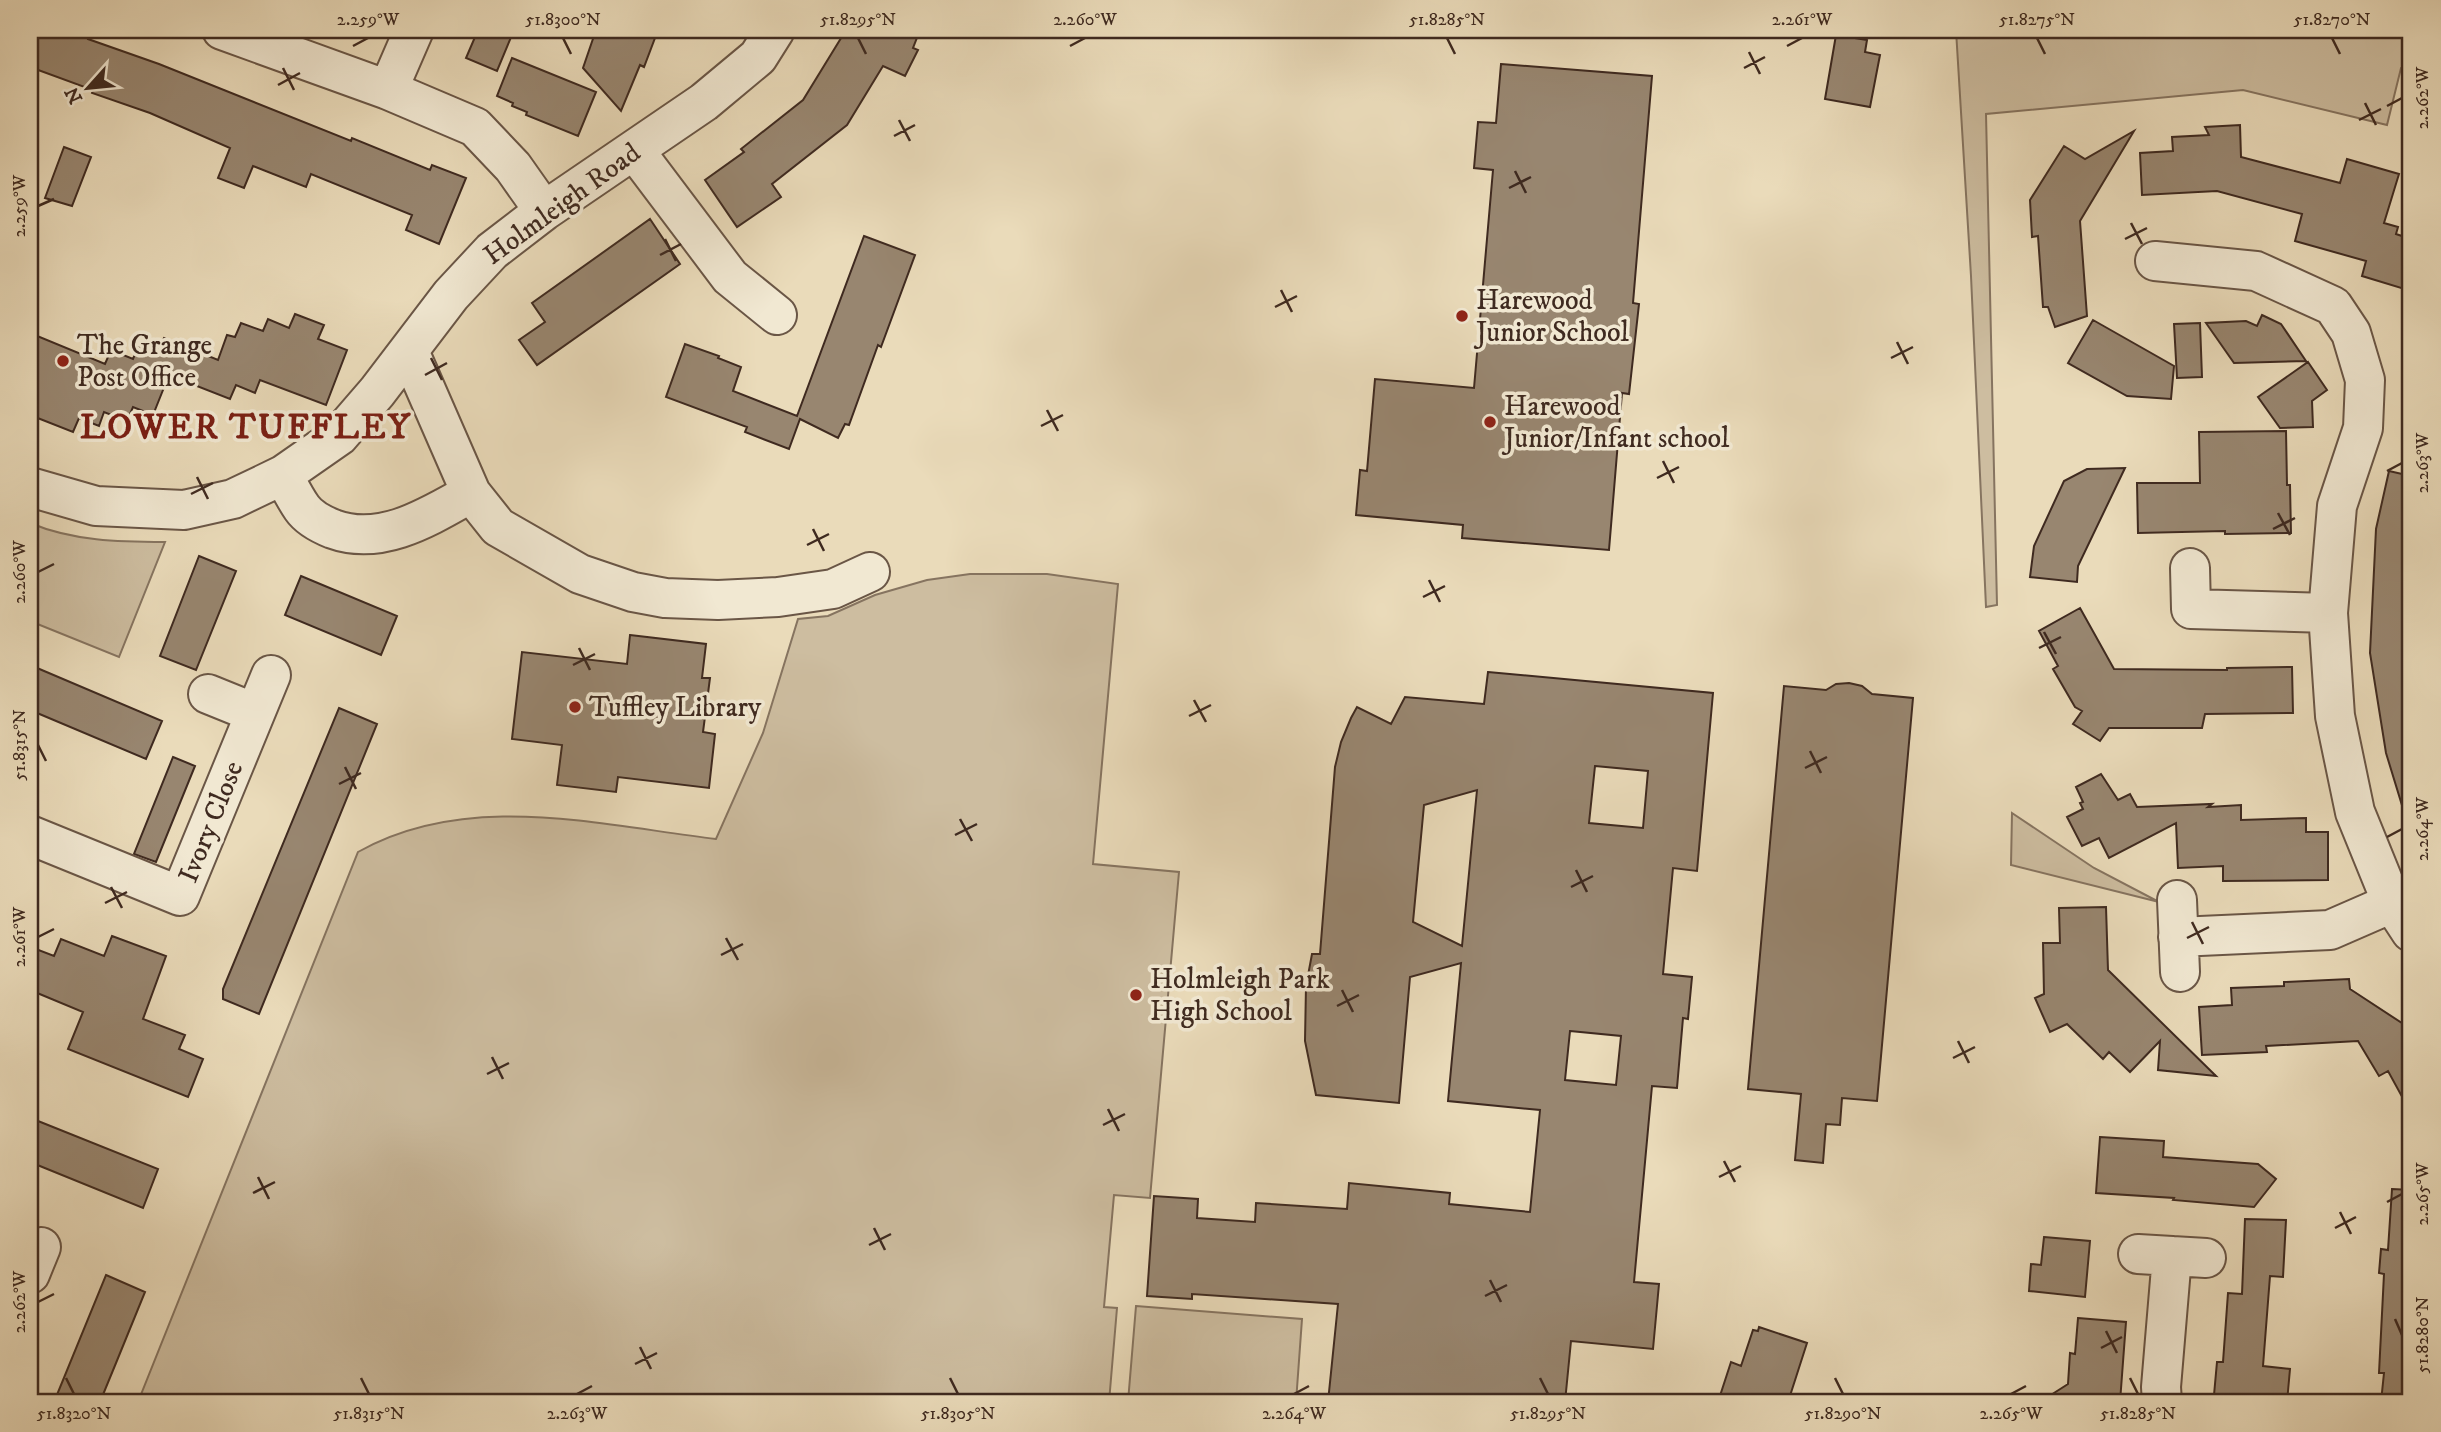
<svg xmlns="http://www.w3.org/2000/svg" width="2441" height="1432" viewBox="0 0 2441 1432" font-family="'IM FELL DW Pica',serif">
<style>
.green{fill:#cdbda0;stroke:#867460;stroke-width:2}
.building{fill:#988670;stroke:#3f2a20;stroke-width:2;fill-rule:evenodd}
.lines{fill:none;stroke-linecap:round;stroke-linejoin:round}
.minor-casing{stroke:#6a5646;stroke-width:42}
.minor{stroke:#f1e8d2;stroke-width:38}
.ticks{fill:none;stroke:#3f2a20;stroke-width:2.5}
.poi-dot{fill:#8f2418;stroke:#f1e8d2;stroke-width:2.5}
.labels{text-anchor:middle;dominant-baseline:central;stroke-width:7;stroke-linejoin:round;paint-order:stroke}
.street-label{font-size:28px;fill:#3f2a20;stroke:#f1e8d2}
.poi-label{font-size:28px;fill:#3f2a20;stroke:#f1e8d2;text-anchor:start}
.district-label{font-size:35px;font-weight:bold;letter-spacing:2px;fill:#7a1f14;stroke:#f1e8d2}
.neatline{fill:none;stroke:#3f2a20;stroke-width:2.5}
.ticks-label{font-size:18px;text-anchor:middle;fill:#3f2a20}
</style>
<rect width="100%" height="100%" fill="#eadbba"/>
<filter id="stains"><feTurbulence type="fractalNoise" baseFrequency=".00286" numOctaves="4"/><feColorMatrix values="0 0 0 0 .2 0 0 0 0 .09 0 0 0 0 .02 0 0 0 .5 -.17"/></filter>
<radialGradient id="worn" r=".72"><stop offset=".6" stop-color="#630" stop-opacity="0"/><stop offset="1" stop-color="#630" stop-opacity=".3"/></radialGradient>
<!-- green -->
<path class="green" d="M1956,30H2411V66L2401,68L2387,125L2243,90L1986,114L1997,605L1986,607L1971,276Z
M30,523C73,541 119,542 165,542L119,657L30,621Z
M970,574H1047L1118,584L1093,864L1179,872L1150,1198L1114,1195L1104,1307L1117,1308L1109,1402H138L358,852C468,790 598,825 716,839L763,733L798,619L828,616L875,595L927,580Z
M2012,813L2094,868L2159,902L2011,865Z
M1136,1306L1302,1319L1296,1402H1128Z"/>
<!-- building -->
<path class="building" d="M30,30H73L89,35L88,39L159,64L351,141L352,138L430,170L432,165L466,178L439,244L406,230L412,215L311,174L306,187L253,166L244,188L218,178L230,148L150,113L92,93L93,90L30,67Z
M478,30H514L497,71L466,58Z
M596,30H658L644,67L640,65L621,111L583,68Z
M846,30H920L913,48L918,50L905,76L883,66L847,125L772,184L781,197L737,227L705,180L744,152L741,149L803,100Z
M1836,35L1867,40L1865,52L1880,55L1870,107L1825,99Z
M512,58L596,92L578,136L526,115L527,112L512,106L513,103L497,96Z
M1501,64L1652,76L1633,303L1639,304L1629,394L1622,393L1609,550L1462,538L1463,525L1356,515L1360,470L1367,471L1375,379L1474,388L1493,170L1474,168L1478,122L1496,123Z
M2240,125L2241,157L2340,183L2347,159L2399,174L2384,223L2398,227L2396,234L2411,239V291L2362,276L2366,261L2295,241L2302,214L2217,191L2142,195L2140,153L2173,151L2172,137L2209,135L2205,127Z
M2134,131L2080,221L2087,316L2055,327L2048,307H2043L2038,236L2032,237L2030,200L2064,146L2085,159Z
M64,147L91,157L72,206L45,198Z
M650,219L680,264L537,365L519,340L545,322L532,303Z
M864,236L915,255L881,347L878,345L849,425L845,424L838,438L800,419L789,449L745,432L747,427L666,397L685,344L719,356L718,358L741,367L733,391L797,416Z
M295,314L324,325L318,339L347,350L326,405L260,380L255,393L236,385L230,399L169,375L153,415L133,407L127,421L104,412L99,426L79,418L73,432L30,415V333L105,364L111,350L133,359L139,345L158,352L164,338L218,360L227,335L235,337L241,323L263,331L268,319L289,328Z
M2262,315L2281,324L2306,361L2234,363L2206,323L2246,321L2257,326Z
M2093,320L2174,366L2171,399L2127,396L2068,363Z
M2200,323L2202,377L2177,378L2174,324Z
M2308,362L2327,390L2312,401L2313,427L2280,428L2258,397Z
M2286,431L2287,485H2290L2291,533L2225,534V531L2138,533L2137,483H2200L2199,432Z
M2125,468L2078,566L2077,582L2030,577L2034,546L2064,481L2087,469Z
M2389,471L2411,476V814L2405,815L2386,753L2370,653L2376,529Z
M199,556L236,571L196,670L160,656Z
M301,576L397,616L381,655L285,615Z
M2080,608L2114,669L2227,670V668L2292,667L2293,713L2205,714L2202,728H2109L2100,741L2073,724L2082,711L2075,707L2053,669L2058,666L2039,631Z
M630,635L706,644L702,678H710L703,732L715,734L709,788L618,777L616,792L557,785L562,745L512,739L522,652L627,664Z
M30,665L162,721L146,759L30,710Z
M1488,672L1713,693L1697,871L1673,868L1663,974L1692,977L1688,1019L1683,1018L1677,1088L1652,1086L1634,1282L1659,1284L1653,1349L1571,1341L1565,1402H1328L1338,1304L1192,1294V1299L1147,1296L1154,1196L1198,1199L1197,1218L1255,1222L1256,1203L1347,1209L1349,1183L1450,1193L1449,1204L1530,1212L1540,1110L1448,1101L1461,963L1410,977L1399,1103L1316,1095L1305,1041L1306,986L1312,954H1320L1335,767L1341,742L1351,718L1357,707L1391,724L1405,697L1484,704ZM1595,766L1648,771L1643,828L1589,823ZM1477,790L1462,946L1413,922L1424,805ZM1570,1031L1621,1036L1616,1085L1565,1080Z
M1849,683L1862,686L1872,694L1913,698L1877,1101L1842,1098L1840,1125L1826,1124L1823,1163L1795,1160L1801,1094L1748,1089L1784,686L1826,690L1836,684Z
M339,708L377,724L259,1014L223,999V989Z
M173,757L195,766L156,862L134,854Z
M2101,774L2118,800L2130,794L2137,807L2212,804L2208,807L2241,805V820L2306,818V832H2328V880L2223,881V866L2178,868L2176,823L2109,858L2099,838L2082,846L2067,817L2083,809L2080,803L2083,802L2076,787Z
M2106,907L2108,970L2216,1076L2158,1070L2160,1041L2130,1072L2109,1052L2103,1059L2067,1024L2050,1032L2035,998L2044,994L2043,943H2060L2059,908Z
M112,936L166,956L143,1019L185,1035L179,1049L203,1059L188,1097L68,1049L83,1012L30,990V965L36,949L54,956L61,939L104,956Z
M2349,979L2350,989L2411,1029V1113L2388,1071L2379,1076L2358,1041L2266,1046L2267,1052L2202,1055L2199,1007L2232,1005L2231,988L2284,986V982Z
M38,1121L158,1169L143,1208L30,1162V1143Z
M2100,1137L2164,1141L2163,1157L2258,1164L2276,1179L2254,1207L2173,1200L2174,1198L2096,1193Z
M2392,1189L2411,1190V1402H2381L2384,1373H2379L2384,1274L2379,1273L2381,1249L2388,1250Z
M2245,1219L2286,1220L2283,1277L2270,1276L2263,1366L2290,1369L2287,1402L2214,1395L2217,1362H2223L2228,1293L2242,1294Z
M2044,1237L2090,1241L2085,1297L2029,1291L2031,1264L2041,1265Z
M106,1275L145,1292L116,1363L100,1402H54Z
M2078,1318L2126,1322L2120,1402H2040L2068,1384L2070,1353L2075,1354Z
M1759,1327L1807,1343L1788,1402H1718L1731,1362L1741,1366L1753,1330L1758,1331Z"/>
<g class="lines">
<!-- minor casing -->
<g class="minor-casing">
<path id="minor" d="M222,30L388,90L475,127L513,167L544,211
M388,90L414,30
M635,151L730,277L777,315
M2155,261L2256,271L2333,306L2351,333L2365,380L2363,428L2337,506L2328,613L2335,716L2355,812L2392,903L2411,932
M409,351L471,493L498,527L580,574L633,592L665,598L718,600L778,597L833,589L870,572
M283,475C289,486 295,498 302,508C309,518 323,525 333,529C382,547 430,516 471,493
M30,487L96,506L184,510L233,499L283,475L339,436L377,392L451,295L492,251L544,211L704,102L758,57L775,30
M2190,568L2191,609L2328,613
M208,694L255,713
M30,835L180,896L271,675
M2177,900L2180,972
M2178,937L2330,930L2392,903
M2138,1254L2206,1258
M30,1274L41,1247
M2162,1402L2161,1387L2172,1256"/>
</g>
<!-- minor -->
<use href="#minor" class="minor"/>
</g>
<!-- ticks -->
<path class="ticks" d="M563,38L571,54M858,38L866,54M1447,38L1455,54M2037,38L2045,54M2332,38L2340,54M353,46L368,38M1070,46L1085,38M1787,46L1802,38M1749,52L1760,74M283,68L294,90M1744,68L1765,57M278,85L300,73M2365,103L2376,125M2387,106L2402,98M899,120L910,141M2359,120L2381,109M894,136L915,125M1515,171L1526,193M1509,188L1531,177M38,206L54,199M2131,223L2142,244M665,239L676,261M2125,239L2147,228M660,255L681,244M1281,290L1292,312M1275,307L1297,296M1897,342L1908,364M431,358L442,380M1891,358L1913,347M425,375L447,363M1047,410L1058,431M1041,426L1063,415M1663,461L1674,483M2387,471L2402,463M197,477L208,499M1657,478L1679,467M191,494L213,483M2278,513L2290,535M813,529L824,551M2273,529L2295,518M807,545L829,534M38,572L54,564M1429,580L1440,602M1423,597L1445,586M2044,632L2056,654M579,648L590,670M2039,648L2061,637M573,665L595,654M1194,700L1206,722M1189,716L1211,705M38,745L46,761M1810,751L1821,773M345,767L356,789M1805,768L1827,757M339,784L361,773M960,819L972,841M955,835L977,824M2387,837L2402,829M1576,870L1587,892M111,887L122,908M1571,887L1593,876M105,903L127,892M2192,922L2203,944M38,937L54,929M726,938L738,960M2187,938L2209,927M721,955L743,944M1342,990L1353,1012M1337,1006L1359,995M1958,1041L1969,1063M492,1057L503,1079M1953,1058L1975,1047M487,1074L509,1063M1108,1109L1119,1131M1103,1125L1125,1114M1724,1161L1735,1182M258,1177L269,1199M1719,1177L1741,1166M253,1193L275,1182M2387,1202L2402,1194M2340,1212L2351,1234M874,1228L885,1250M2335,1228L2356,1217M869,1245L891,1234M1490,1280L1501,1302M1485,1296L1507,1285M38,1302L54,1294M2395,1319L2402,1335M2106,1331L2117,1353M640,1347L651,1369M2101,1348L2122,1337M635,1364L657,1353M66,1378L74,1394M361,1378L369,1394M950,1378L958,1394M1540,1378L1548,1394M1835,1378L1843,1394M2130,1378L2138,1394M577,1394L592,1386M1294,1394L1309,1386M2011,1394L2026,1386"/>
<!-- markers -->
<g class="poi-dot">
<circle cx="1462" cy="316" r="7"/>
<circle cx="63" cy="361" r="7"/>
<circle cx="1490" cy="422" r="7"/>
<circle cx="575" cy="707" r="7"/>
<circle cx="1136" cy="995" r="7"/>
</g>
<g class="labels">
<!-- street labels -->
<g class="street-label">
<text transform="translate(562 204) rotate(-36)">Holmleigh Road</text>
<text transform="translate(211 822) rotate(-68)">Ivory Close</text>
</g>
<!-- poi labels -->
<g class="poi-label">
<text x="1476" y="300">Harewood<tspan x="1476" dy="32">Junior School</tspan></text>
<text x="77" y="345">The Grange<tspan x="77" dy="32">Post Office</tspan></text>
<text x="1504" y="406">Harewood<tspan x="1504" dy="32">Junior/Infant school</tspan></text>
<text x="589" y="707">Tuffley Library</text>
<text x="1150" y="979">Holmleigh Park<tspan x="1150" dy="32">High School</tspan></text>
</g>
<!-- district labels -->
<g class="district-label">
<text x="246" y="428">LOWER TUFFLEY</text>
</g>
</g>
<!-- margin -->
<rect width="2441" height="1432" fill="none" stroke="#eadbba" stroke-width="77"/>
<!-- north arrow -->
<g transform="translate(88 88) rotate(243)" stroke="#f1e8d2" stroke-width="5" paint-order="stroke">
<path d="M0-5L12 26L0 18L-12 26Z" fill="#3f2a20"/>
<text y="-10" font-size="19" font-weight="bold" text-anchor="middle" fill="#3f2a20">N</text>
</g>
<rect x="38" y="38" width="2364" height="1356" class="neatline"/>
<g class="ticks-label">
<text x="368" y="25">2.259°W</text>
<text x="563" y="25">51.8300°N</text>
<text x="858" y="25">51.8295°N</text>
<text x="1085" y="25">2.260°W</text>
<text x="1447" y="25">51.8285°N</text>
<text x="1802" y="25">2.261°W</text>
<text x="2037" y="25">51.8275°N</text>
<text x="2332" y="25">51.8270°N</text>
<text transform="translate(2422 98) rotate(-90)" y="6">2.262°W</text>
<text transform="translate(19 206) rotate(-90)" y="6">2.259°W</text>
<text transform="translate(2422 463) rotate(-90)" y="6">2.263°W</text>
<text transform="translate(19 572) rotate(-90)" y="6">2.260°W</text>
<text transform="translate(19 745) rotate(-90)" y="6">51.8315°N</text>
<text transform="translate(2422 829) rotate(-90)" y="6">2.264°W</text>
<text transform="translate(19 937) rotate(-90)" y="6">2.261°W</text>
<text transform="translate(2422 1194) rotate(-90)" y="6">2.265°W</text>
<text transform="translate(19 1302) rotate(-90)" y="6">2.262°W</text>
<text transform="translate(2422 1335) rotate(-90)" y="6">51.8280°N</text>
<text x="74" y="1419">51.8320°N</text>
<text x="369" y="1419">51.8315°N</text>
<text x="577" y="1419">2.263°W</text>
<text x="958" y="1419">51.8305°N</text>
<text x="1294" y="1419">2.264°W</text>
<text x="1548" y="1419">51.8295°N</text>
<text x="1843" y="1419">51.8290°N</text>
<text x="2011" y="1419">2.265°W</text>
<text x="2138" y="1419">51.8285°N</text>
</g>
<rect width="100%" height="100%" filter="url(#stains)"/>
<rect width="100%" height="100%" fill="url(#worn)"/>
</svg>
